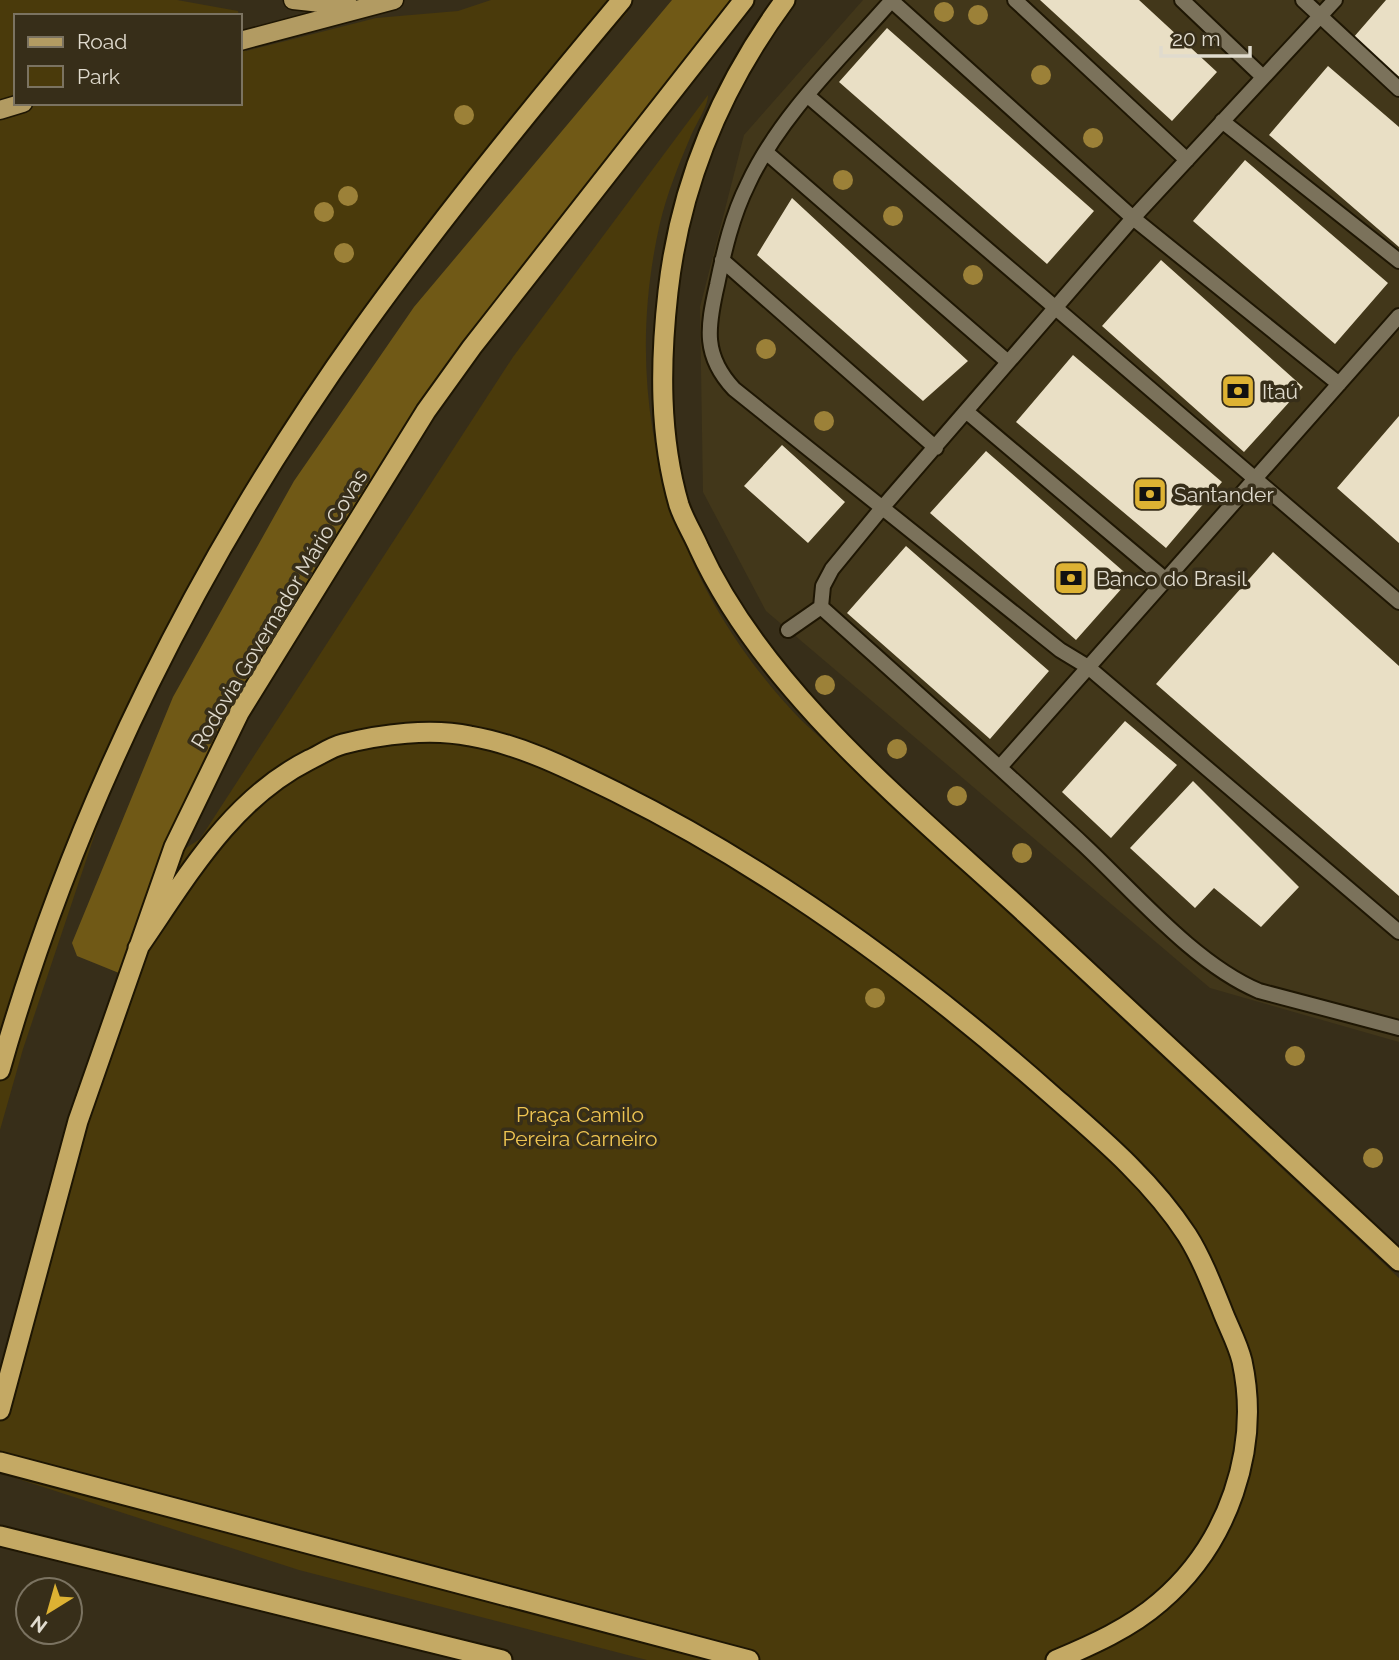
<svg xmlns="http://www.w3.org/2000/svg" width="1399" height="1660" viewBox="0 0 1399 1660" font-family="Raleway,sans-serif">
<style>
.built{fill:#42371a}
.green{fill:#4a3a0b}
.forest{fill:#705916}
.building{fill:#e9dfc5}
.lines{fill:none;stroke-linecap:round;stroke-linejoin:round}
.service-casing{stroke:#1e1603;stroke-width:18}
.primary-casing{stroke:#1e1603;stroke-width:21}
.trunk-casing{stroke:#1e1603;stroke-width:23}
.service{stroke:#7b725b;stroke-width:14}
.primary{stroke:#b29b62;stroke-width:18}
.trunk{stroke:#c4a964;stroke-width:19}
.tree{fill:#9c8138}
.labels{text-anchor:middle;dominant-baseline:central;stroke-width:7;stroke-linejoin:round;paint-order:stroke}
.poi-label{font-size:21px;fill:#e0dbce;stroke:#372e19;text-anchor:start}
.street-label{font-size:21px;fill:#e0dbce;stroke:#372e19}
.park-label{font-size:21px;fill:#efc552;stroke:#372e19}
</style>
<rect width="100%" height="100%" fill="#372e19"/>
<!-- built -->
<path class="built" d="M863,0H1399V1042L1210,988L766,611L703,492L700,307L744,135Z"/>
<!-- green -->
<path class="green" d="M0,0H177L238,11L239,16H16V103H240V19L246,51L376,18L458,11L491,0H627V13L498,158L450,218L279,464L131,726L23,1049L0,1130Z
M708,95C708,107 695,125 690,138C678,166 667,194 660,223C618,407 671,584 800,719L1399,1278V1660H647L299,1570L0,1473V1410L166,861L200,839L513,357Z"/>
<!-- forest -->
<path class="forest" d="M672,0H737L530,262L179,823L119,973L77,956L72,943L173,697L294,481L414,307Z"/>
<!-- building -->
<path class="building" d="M1040,0H1139L1217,72L1172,121Z
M1386,0H1399V77L1353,38Z
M887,28L1094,211L1047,264L839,82Z
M1328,66L1399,127V247L1269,135Z
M1245,160L1388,283L1335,344L1193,221Z
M792,198L968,361L923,401L757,255Z
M1161,260L1303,387L1244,452L1102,326Z
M1073,355L1222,482L1166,548L1016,422Z
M1399,416V543L1337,488Z
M782,445L845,502L808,543L744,486Z
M986,451L1131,578L1076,640L930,513Z
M906,546L1049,671L990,739L847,613Z
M1273,552L1399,666V896L1156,684Z
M1125,721L1177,765L1111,838L1062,792Z
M1193,781L1299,887L1261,927L1214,888L1195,908L1130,848Z"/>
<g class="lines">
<!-- service casing -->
<g class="service-casing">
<path id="service" d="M892,0C842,57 780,115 748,184C732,216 724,251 717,285C707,328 703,356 734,389L1060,650L1088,667L1399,932
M1015,0L1187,160
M1182,0L1263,77
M1303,0L1399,89
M892,1L1133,218L1339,384
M808,96L1399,602
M1222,121L1399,261
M767,153L1008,362
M722,260L936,448
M967,412L1166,580
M821,607L823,586L832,569L882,508L1133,218L1335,0
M821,607C909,686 998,765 1085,846C1135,893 1195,964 1259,991L1399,1028
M788,630L821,607
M1000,767L1399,316"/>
</g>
<!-- primary casing -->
<g class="primary-casing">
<path id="primary" d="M293,0L349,6
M240,41L394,0
M0,110L23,103"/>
</g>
<!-- trunk casing -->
<g class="trunk-casing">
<path id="trunk" d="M785,0C721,87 680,184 668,292C660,363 659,436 679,505C684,520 693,534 699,548C765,692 911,808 1026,914C1150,1030 1275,1145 1399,1261
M138,948C187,877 230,800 309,760C320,755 331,747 343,744C382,734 431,728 470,736C522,745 569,769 616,792C775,871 920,978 1053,1096C1101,1138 1152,1181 1187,1235C1201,1257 1212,1285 1222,1310C1228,1326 1238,1344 1242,1361C1261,1449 1228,1544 1160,1602C1130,1628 1092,1645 1056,1660
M0,1070C75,805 202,553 362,329C443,216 532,107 622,0
M0,1410L78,1121L174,847L239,713L426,411L472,347L744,0
M0,1462L749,1660
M0,1536L502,1660"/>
</g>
<!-- service -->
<use href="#service" class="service"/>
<!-- primary -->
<use href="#primary" class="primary"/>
<!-- trunk -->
<use href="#trunk" class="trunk"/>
</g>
<!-- trees -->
<g class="tree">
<circle cx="944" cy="12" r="10"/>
<circle cx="978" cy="15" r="10"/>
<circle cx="1041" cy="75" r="10"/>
<circle cx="464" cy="115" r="10"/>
<circle cx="1093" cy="138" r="10"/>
<circle cx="843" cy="180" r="10"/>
<circle cx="348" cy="196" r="10"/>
<circle cx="324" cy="212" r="10"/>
<circle cx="893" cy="216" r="10"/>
<circle cx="344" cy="253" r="10"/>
<circle cx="973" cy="275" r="10"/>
<circle cx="766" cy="349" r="10"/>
<circle cx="824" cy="421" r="10"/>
<circle cx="825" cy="685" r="10"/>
<circle cx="897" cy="749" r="10"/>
<circle cx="957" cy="796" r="10"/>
<circle cx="1022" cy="853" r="10"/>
<circle cx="875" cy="998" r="10"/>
<circle cx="1295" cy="1056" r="10"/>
<circle cx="1373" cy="1158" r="10"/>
</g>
<!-- icons -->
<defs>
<g id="bank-square" transform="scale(1.75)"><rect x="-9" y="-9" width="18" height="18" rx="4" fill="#ddb233" stroke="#372e19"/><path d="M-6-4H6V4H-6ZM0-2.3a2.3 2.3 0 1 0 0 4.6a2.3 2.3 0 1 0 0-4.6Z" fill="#111"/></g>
</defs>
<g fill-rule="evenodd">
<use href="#bank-square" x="1238" y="391"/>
<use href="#bank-square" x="1150" y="494"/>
<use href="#bank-square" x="1071" y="578"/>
</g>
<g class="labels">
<!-- poi labels -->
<g class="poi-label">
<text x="1262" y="391">Itaú</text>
<text x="1174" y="494">Santander</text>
<text x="1096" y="578">Banco do Brasil</text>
</g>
<!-- street labels -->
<g class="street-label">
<text transform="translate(279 609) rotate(-59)">Rodovia Governador Mário Covas</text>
</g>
<!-- park labels -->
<g class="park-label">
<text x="580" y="1114">Praça Camilo<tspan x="580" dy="24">Pereira Carneiro</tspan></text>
</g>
</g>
<!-- legend -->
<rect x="14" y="14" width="228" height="91" fill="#372e19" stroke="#7b7361" stroke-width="2"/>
<rect x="28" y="37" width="35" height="10" fill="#b29b62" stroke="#7b7361" stroke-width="2"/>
<text x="77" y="49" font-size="21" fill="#e0dbce">Road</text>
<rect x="28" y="66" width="35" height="21" fill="#4a3a0b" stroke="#7b7361" stroke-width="2"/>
<text x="77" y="84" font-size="21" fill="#e0dbce">Park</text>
<!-- north arrow -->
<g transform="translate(49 1611) rotate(217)"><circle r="33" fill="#372e19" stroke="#7b7361" stroke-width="2"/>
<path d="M0-5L12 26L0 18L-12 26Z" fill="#ddb233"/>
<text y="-10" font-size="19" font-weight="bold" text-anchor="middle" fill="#e0dbce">N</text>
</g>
<!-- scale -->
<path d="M1161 46v10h89v-10" fill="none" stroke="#e0dbce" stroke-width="3.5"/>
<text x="1172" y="46" font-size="21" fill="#e0dbce" stroke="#372e19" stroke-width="5" paint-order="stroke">20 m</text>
</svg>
